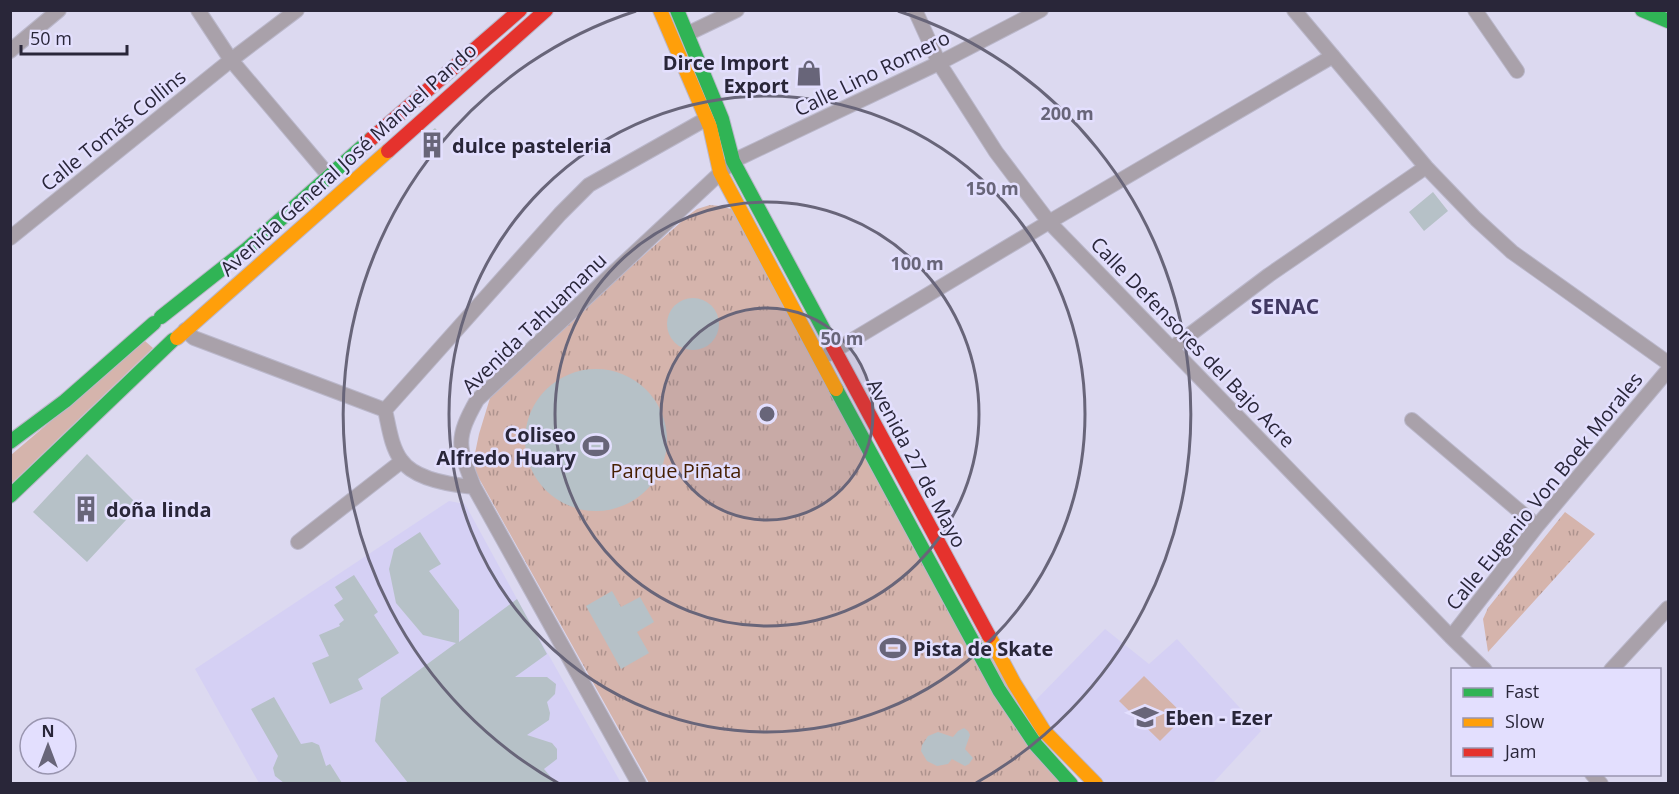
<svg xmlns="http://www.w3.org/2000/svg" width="1679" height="794" viewBox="0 0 1679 794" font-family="'Open Sans',sans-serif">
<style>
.built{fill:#d5d0f4}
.green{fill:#d5b4ac}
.park{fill:url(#park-tufts)}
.building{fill:#b6c1c7}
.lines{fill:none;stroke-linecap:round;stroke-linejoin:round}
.street-casing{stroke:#bab7ca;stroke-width:16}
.fast-casing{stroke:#bab7ca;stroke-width:16}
.slow-casing{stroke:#bab7ca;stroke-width:16}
.jam-casing{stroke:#bab7ca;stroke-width:16}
.street{stroke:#a9a1aa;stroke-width:14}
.fast{stroke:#30b455;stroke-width:14}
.slow{stroke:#ff9f0a;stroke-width:14}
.jam{stroke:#e5322d;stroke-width:14}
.ring{fill:none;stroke:#686579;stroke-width:3}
.labels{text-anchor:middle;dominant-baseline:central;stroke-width:5;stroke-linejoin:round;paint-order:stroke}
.poi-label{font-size:20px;font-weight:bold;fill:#292639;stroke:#e3dffe;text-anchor:start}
.street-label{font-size:20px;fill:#292639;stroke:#e3dffe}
.park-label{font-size:20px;fill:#461f02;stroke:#e3dffe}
.neighbourhood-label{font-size:21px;font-weight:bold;fill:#413862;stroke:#e3dffe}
.centre{fill:#686579;stroke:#e3dffe;stroke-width:3}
.ring-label{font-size:18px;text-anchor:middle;font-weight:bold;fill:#686579;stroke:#e3dffe;stroke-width:5;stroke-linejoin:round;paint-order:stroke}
</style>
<defs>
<pattern id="park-tufts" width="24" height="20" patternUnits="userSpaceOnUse" patternTransform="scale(1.5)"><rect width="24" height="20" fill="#d5b4ac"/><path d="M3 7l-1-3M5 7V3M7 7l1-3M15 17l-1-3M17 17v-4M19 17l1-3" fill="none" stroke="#ad928d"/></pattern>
</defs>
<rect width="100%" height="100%" fill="#dcd9f0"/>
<!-- built -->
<path class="built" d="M449,501L465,504L517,599L621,783H259L195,669Z
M1105,629L1149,664L1177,639L1261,731L1213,783H1101L1032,704Z"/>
<!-- green -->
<path class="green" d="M145,341L153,348L11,484V455Z
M1144,676L1185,716L1160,741L1119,701Z"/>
<!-- park -->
<path class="park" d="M710,205L720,206L735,210L1063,783H649L476,473L474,458L479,434L490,398L579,313L690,214L697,209Z
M1565,512L1595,534L1488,652L1483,619L1488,608Z"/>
<!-- building -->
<path class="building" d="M435,128L445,139L430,151L421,140Z
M1433,192L1448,211L1424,231L1409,212Z
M667 324a26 26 0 1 1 52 0a26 26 0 1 1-52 0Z
M525 440a71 71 0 1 1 142 0a71 71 0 1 1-142 0Z
M87,454L139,506L87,562L33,512Z
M420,532L441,564L429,571L459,610V642L517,599L547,654L515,677H547L556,684L555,694L547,702L550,713L549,720L527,735L552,743L557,749V759L544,769L556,783H408L375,741L381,698L456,643L423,635L396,603L389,569L394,549Z
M354,575L378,612L374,615L399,653L358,679L363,689L330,704L312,663L329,656L319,635L340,626L339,624L344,620L334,605L343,599L335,587Z
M612,591L621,607L640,597L654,622L637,632L649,653L621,669L586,606Z
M274,697L301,744L312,742L319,745L326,766L330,764L342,783H284L275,776L273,768L278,756L251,709Z
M964,728L968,731L970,735L965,749L973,758L969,764L965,766L952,759L948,764L937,766L927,761L921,751L922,745L928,736L938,732L953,737L958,731Z"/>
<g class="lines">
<!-- street casing -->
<g class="street-casing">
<path id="street" d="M198,10L231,60L330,177
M915,10L939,63L996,152L1049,222L1451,637L1485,670
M1294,10L1426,167L1476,219L1512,252L1668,363
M1475,10L1517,71
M687,34L737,10
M10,51L59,10
M10,238L231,60L297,10
M185,330L194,338L385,410C389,427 391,446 401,460C415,480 452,485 474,487
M1172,348L1269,275L1426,167
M829,354L1049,222L1333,56
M385,410L560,214L589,185L706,119
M1412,420L1537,526
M298,542L402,461
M1451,637L1537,526L1668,370
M1611,670L1668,608
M1592,774L1601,784
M639,784L474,487C458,446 455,439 477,400L733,161L939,63L1041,10"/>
</g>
<!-- fast casing -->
<g class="fast-casing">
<path id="fast" d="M677,10L722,119L733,161L833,347
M1642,10L1668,21
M161,317L247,249L371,139
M836,389L999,690L1036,745L1071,784
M10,442L65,401L154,323
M10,496L173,340"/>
</g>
<!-- slow casing -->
<g class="slow-casing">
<path id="slow" d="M660,10L710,127L720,172L836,389
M177,338L388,151
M989,636L1014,683L1044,731L1096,784"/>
</g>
<!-- jam casing -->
<g class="jam-casing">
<path id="jam" d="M371,139L520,10
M388,151L546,10
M833,347L989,636"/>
</g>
<!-- street -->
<use href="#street" class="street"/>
<!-- fast -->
<use href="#fast" class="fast"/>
<!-- slow -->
<use href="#slow" class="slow"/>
<!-- jam -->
<use href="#jam" class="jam"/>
</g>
<!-- distance rings -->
<circle cx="767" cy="414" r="106" fill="#686579" fill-opacity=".12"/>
<g class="ring">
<circle cx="767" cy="414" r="106"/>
<circle cx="767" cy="414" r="212"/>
<circle cx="767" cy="414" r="318"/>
<path d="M558 783A424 424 0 0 1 636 11M898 11A424 424 0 0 1 976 783"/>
</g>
<!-- icons -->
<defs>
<g id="shop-bare" transform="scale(2.07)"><path d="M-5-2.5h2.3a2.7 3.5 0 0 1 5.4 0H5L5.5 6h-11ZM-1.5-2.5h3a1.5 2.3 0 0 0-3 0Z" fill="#686579" stroke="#e3dffe" stroke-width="2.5" paint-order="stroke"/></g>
<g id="building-bare" transform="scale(2.07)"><path d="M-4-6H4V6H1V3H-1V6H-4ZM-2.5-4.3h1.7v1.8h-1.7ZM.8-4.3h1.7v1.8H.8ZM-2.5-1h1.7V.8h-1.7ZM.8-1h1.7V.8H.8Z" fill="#686579" stroke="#e3dffe" stroke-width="2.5" paint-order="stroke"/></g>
<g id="stadium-bare" transform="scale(2.07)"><path d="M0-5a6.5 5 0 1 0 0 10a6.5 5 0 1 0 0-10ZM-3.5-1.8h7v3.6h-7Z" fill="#686579" stroke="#e3dffe" stroke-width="2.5" paint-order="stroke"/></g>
<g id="school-bare" transform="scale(2.07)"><path d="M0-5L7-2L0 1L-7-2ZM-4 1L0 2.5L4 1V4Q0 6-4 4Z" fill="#686579" stroke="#e3dffe" stroke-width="2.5" paint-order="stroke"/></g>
</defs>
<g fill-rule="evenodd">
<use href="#shop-bare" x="809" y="73"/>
<use href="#building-bare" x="432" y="145"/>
<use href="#stadium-bare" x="596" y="446"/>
<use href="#building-bare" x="86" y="509"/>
<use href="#stadium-bare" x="893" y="648"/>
<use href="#school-bare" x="1145" y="717"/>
</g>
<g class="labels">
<!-- poi labels -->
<g class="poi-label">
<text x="789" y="62" text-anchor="end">Dirce Import<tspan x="789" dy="23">Export</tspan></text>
<text x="452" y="145">dulce pasteleria</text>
<text x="576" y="434" text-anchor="end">Coliseo<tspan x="576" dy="23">Alfredo Huary</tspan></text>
<text x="106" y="509">doña linda</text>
<text x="913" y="648">Pista de Skate</text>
<text x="1165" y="717">Eben - Ezer</text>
</g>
<!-- street labels -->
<g class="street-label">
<text transform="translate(872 73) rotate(-26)">Calle Lino Romero</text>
<text transform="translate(113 130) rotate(-39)">Calle Tomás Collins</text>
<text transform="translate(348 159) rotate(-42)">Avenida General José Manuel Pando</text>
<text transform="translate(534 323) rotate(-44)">Avenida Tahuamanu</text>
<text transform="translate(1193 342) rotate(46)">Calle Defensores del Bajo Acre</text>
<text transform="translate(917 463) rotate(62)">Avenida 27 de Mayo</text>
<text transform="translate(1544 491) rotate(-51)">Calle Eugenio Von Boek Morales</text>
</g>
<!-- park labels -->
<g class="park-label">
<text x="676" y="470">Parque Piñata</text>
</g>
<!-- neighbourhood labels -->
<g class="neighbourhood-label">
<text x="1285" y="306">SENAC</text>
</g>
</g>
<circle cx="767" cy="414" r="9" class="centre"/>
<g class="ring-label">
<text x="1067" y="120">200 m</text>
<text x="992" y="195">150 m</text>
<text x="917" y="270">100 m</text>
<text x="842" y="345">50 m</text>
</g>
<!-- border -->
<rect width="1679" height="794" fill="none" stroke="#292639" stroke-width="24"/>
<!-- legend -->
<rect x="1451" y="668" width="210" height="108" fill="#e3dffe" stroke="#9995af" stroke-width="1.5"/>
<rect x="1463" y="688" width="30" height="9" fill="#30b455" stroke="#9995af" stroke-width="1.5"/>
<text x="1505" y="698" font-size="18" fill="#292639">Fast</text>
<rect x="1463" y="718" width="30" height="9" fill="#ff9f0a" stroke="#9995af" stroke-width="1.5"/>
<text x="1505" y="728" font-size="18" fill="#292639">Slow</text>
<rect x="1463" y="748" width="30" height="9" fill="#e5322d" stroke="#9995af" stroke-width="1.5"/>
<text x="1505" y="758" font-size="18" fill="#292639">Jam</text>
<!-- north arrow -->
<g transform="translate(48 746)"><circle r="28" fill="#e3dffe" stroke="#9995af" stroke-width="1.5"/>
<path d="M0-4.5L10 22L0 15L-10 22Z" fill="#686579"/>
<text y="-9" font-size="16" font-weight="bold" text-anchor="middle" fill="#292639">N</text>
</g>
<!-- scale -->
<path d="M21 45v9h106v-9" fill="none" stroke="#292639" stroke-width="3"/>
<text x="30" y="45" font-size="18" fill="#292639" stroke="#e3dffe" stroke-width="4.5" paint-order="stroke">50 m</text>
</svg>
